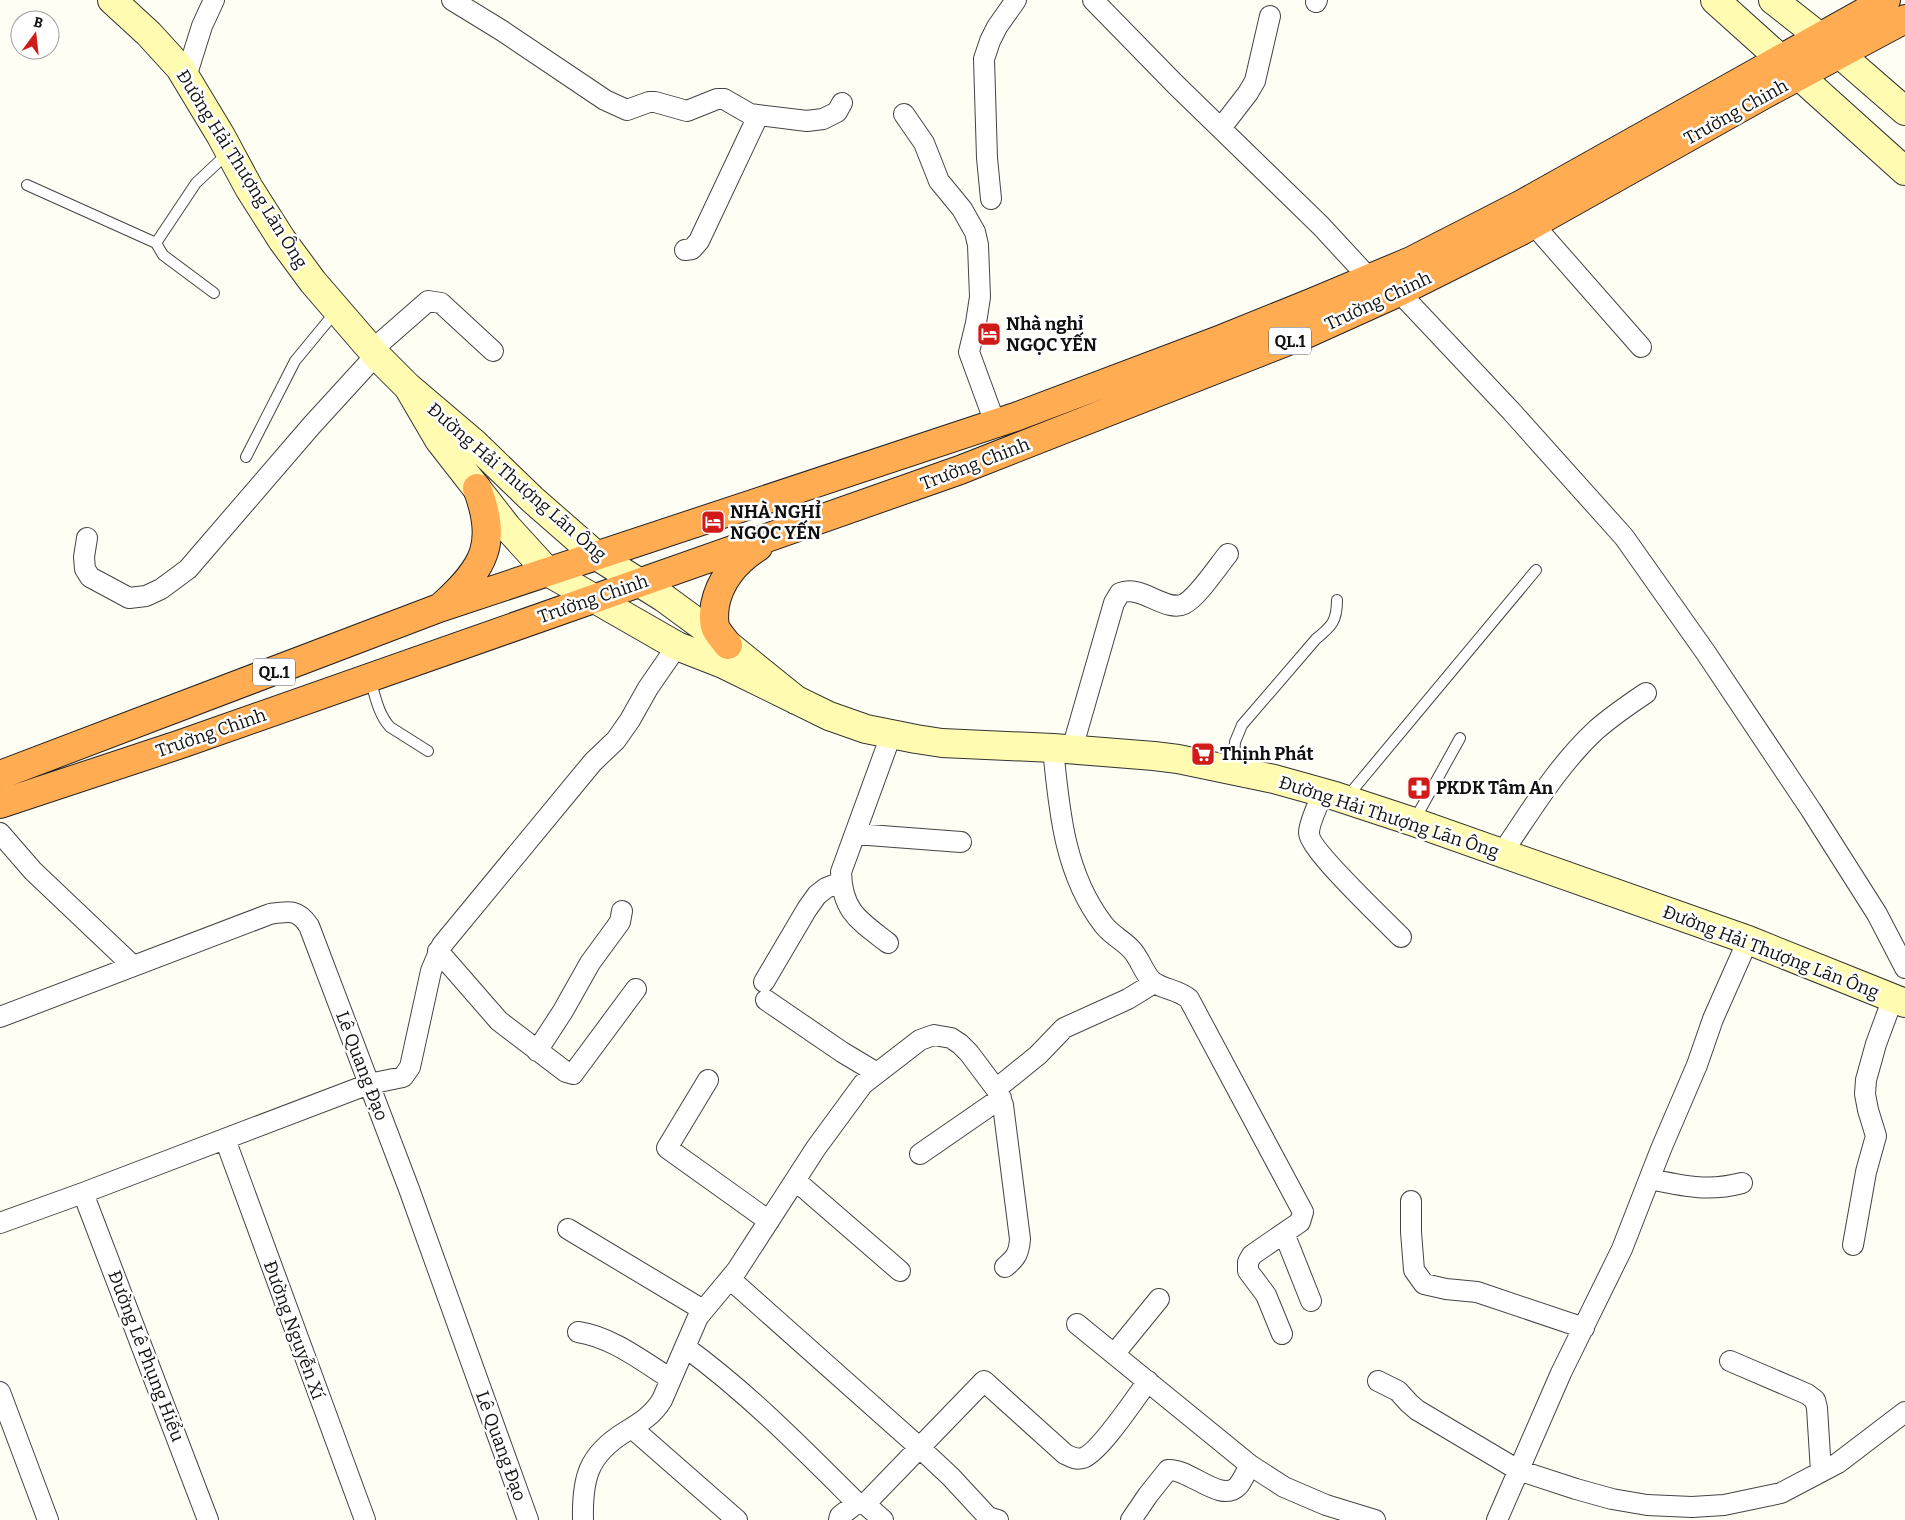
<svg xmlns="http://www.w3.org/2000/svg" width="1905" height="1520" viewBox="0 0 1905 1520" font-family="Bitter,serif">
<style>
.lines{fill:none;stroke-linecap:round;stroke-linejoin:round}
.lane-casing{stroke:#444;stroke-width:12}
.street-casing{stroke:#444;stroke-width:22}
.secondary-casing{stroke:#333;stroke-width:30}
.highway-casing{stroke:#222;stroke-width:30}
.lane{stroke:#fff;stroke-width:10}
.street{stroke:#fff;stroke-width:20}
.secondary{stroke:#fffbb0;stroke-width:28}
.highway{stroke:#ffac53;stroke-width:28}
.labels{text-anchor:middle;dominant-baseline:central;stroke-width:5;stroke-linejoin:round;paint-order:stroke}
.shield{fill:#fff;stroke:#585858;stroke-width:1}
.shield-label{font-size:16px;font-weight:bold;fill:#111}
.street-label{font-size:18px;fill:#111;stroke:#fff}
.poi-label{font-size:18px;font-weight:bold;fill:#111;stroke:#fff;text-anchor:start}
</style>
<rect width="100%" height="100%" fill="#fffef5"/>
<g class="lines">
<!-- lane casing -->
<g class="lane-casing">
<path id="lane" d="M27,185L156,243L196,183L229,152
M156,243L163,255L214,293
M246,457L295,361L337,310
M370,679C375,695 378,714 390,727L428,751
M1233,769L1235,742L1242,725L1316,639C1332,626 1337,621 1337,600
M1347,797L1536,570
M1414,821L1460,738"/>
</g>
<!-- street casing -->
<g class="street-casing">
<path id="street" d="M452,0L501,30L605,100L627,110L649,102H655L687,111L717,99H724L750,114L807,121L823,119L837,112L842,103
M1093,0L1175,84L1321,226L1370,279
M1316,2L1317,0
M186,77L202,26L214,0
M904,114L924,143L939,181L962,209L975,232L978,245L980,297L976,323L969,352L995,423
M1221,128L1248,93L1255,81L1270,16
M991,199L987,158L984,59L990,41L997,27L1016,0
M1533,224L1641,347
M685,250L692,249L699,241L758,116
M1399,292L1512,412L1624,537L1706,653L1811,810L1877,914L1905,968
M372,350L428,301L441,303L493,351
M87,538L84,557L85,569L90,577L129,598L146,596L161,589L188,569L312,425L376,355
M1053,748C1059,809 1064,873 1103,924C1111,935 1123,940 1131,949C1140,958 1143,972 1152,981C1163,990 1178,989 1189,999L1303,1212L1300,1222L1252,1255L1248,1262V1271L1266,1295L1282,1334
M1072,749L1114,603L1120,593C1141,584 1166,613 1184,604C1197,598 1218,566 1228,554
M1323,793C1319,803 1309,822 1309,833C1309,849 1386,922 1401,937
M0,833L33,871L132,965
M855,834L961,842
M1502,853C1531,811 1558,765 1596,730C1612,716 1628,705 1646,693
M888,943C860,921 842,912 841,872L891,735
M438,951L499,1021L566,1072L573,1074L636,989
M764,982L807,909L817,895L826,888L841,882
M766,1000L842,1052L877,1073
M0,1017L270,914C289,911 298,909 309,926L409,1189L528,1520
M537,1051L563,1011L590,963L620,922L622,911
M708,1080L667,1148L769,1221
M996,1089L1003,1105L1020,1239C1019,1253 1016,1258 1005,1267
M225,1139L365,1520
M920,1154L1001,1098
M1650,1179C1684,1186 1708,1192 1742,1183
M796,1181L900,1271
M83,1193L208,1520
M1411,1201V1232L1414,1270L1424,1284L1446,1289L1477,1292L1584,1328
M0,1223L83,1193L369,1084L403,1077L410,1067L431,971L442,945L593,762L616,740L630,720L648,688L677,646
M568,1229L703,1310
M1284,1233L1311,1301
M1853,1245L1866,1172L1876,1136L1868,1110L1865,1094L1866,1080L1876,1044L1893,998
M730,1279L920,1448L951,1477L988,1517L998,1520
M1077,1324L1250,1465C1246,1472 1243,1480 1238,1486C1221,1504 1189,1468 1168,1470L1148,1495L1131,1520
M578,1332C612,1337 642,1361 671,1379
M685,1347C748,1393 802,1448 857,1503L865,1504L883,1520
M1115,1353L1159,1299
M1730,1361L1807,1394L1815,1400L1817,1408L1821,1472
M1378,1381L1398,1391L1409,1403L1417,1410L1518,1470L1576,1489L1612,1499L1647,1505L1692,1507L1724,1505L1781,1493L1838,1463L1905,1412
M0,1392L48,1520
M632,1428L737,1520
M1250,1465L1284,1487L1326,1505L1375,1520
M865,1504L984,1381L1065,1454C1071,1457 1076,1460 1083,1458C1100,1452 1136,1397 1148,1381
M583,1520C582,1478 588,1455 625,1432C640,1423 653,1415 662,1400L698,1317L737,1270L816,1148L863,1084L920,1040L934,1035L951,1038L960,1044L969,1053L996,1089L1038,1055L1064,1028L1128,999L1154,983
M839,1520L840,1516L857,1503
M1497,1520L1561,1373L1622,1249L1661,1149L1697,1065L1713,1019L1748,940"/>
</g>
<!-- secondary casing -->
<g class="secondary-casing">
<path id="secondary" d="M112,0L149,34L180,68L221,136L249,188L282,240L313,282L376,355L408,387
M1715,0L1905,171
M1773,0L1820,37L1905,111
M796,700L728,645L664,598L597,556L533,500L475,444L408,387L439,440L507,527L548,572L677,646L723,664L829,716L866,729L916,739L942,743L1053,748L1154,756L1178,759L1274,779L1335,796L1414,822L1748,940L1905,1003"/>
</g>
<!-- highway casing -->
<g class="highway-casing">
<path id="highway" d="M443,605C485,567 498,543 477,488
M728,645C724,640 719,634 716,629C713,622 714,613 715,605C720,580 736,561 758,547
M0,775L439,608L1018,416L1219,340L1311,303L1411,261L1522,204L1886,0
M0,804L181,744L960,470L1306,334L1399,292L1521,231L1765,94L1905,19"/>
</g>
<!-- lane -->
<use href="#lane" class="lane"/>
<!-- street -->
<use href="#street" class="street"/>
<!-- secondary -->
<use href="#secondary" class="secondary"/>
<!-- highway -->
<use href="#highway" class="highway"/>
</g>
<!-- icons -->
<defs>
<g id="hotel-square" transform="scale(1.25)"><rect x="-9" y="-9" width="18" height="18" rx="4" fill="#d11b19" stroke="#fff"/><path d="M-6-4.5h1.5V1H6V5H4.5V3h-9V5H-6ZM-4 0a1.8 1.8 0 1 1 3.6 0ZM.5 0V-2.5h3Q6-2.5 6 0Z" fill="#fff"/></g>
<g id="supermarket-square" transform="scale(1.25)"><rect x="-9" y="-9" width="18" height="18" rx="4" fill="#d11b19" stroke="#fff"/><path d="M-6-5.5h2.5l.6 2H6L4.5 2H-2.5L-4.4-4H-6ZM-1.5 3.2a1.3 1.3 0 1 0 .1 0ZM3 3.2a1.3 1.3 0 1 0 .1 0Z" fill="#fff"/></g>
<g id="pharmacy-square" transform="scale(1.25)"><rect x="-9" y="-9" width="18" height="18" rx="4" fill="#d11b19" stroke="#fff"/><path d="M-2-6h4v4h4v4h-4v4h-4v-4h-4v-4h4Z" fill="#fff"/></g>
</defs>
<g fill-rule="evenodd">
<use href="#hotel-square" x="989" y="334"/>
<use href="#hotel-square" x="713" y="522"/>
<use href="#supermarket-square" x="1203" y="754"/>
<use href="#pharmacy-square" x="1419" y="788"/>
</g>
<g class="labels">
<!-- shield labels -->
<g class="shield">
<rect x="1269" y="327.5" width="42" height="27" rx="4"/>
<rect x="253" y="658.5" width="42" height="27" rx="4"/>
</g>
<g class="shield-label">
<text x="1290" y="341">QL.1</text>
<text x="274" y="672">QL.1</text>
</g>
<!-- street labels -->
<g class="street-label">
<text transform="translate(1736 112) rotate(-29)">Trường Chinh</text>
<text transform="translate(242 169) rotate(58)">Đường Hải Thượng Lãn Ông</text>
<text transform="translate(1378 301) rotate(-25)">Trường Chinh</text>
<text transform="translate(975 464) rotate(-21)">Trường Chinh</text>
<text transform="translate(517 482) rotate(41)">Đường Hải Thượng Lãn Ông</text>
<text transform="translate(593 599) rotate(-19)">Trường Chinh</text>
<text transform="translate(211 733) rotate(-19)">Trường Chinh</text>
<text transform="translate(1389 817) rotate(18)">Đường Hải Thượng Lãn Ông</text>
<text transform="translate(1771 952) rotate(21)">Đường Hải Thượng Lãn Ông</text>
<text transform="translate(362 1066) rotate(69)">Lê Quang Đạo</text>
<text transform="translate(294 1330) rotate(70)">Đường Nguyễn Xí</text>
<text transform="translate(146 1356) rotate(69)">Đường Lê Phụng Hiểu</text>
<text transform="translate(501 1446) rotate(70)">Lê Quang Đạo</text>
</g>
<!-- poi labels -->
<g class="poi-label">
<text x="1006" y="324">Nhà nghỉ<tspan x="1006" dy="21">NGỌC YẾN</tspan></text>
<text x="730" y="512">NHÀ NGHỈ<tspan x="730" dy="21">NGỌC YẾN</tspan></text>
<text x="1220" y="754">Thịnh Phát</text>
<text x="1436" y="788">PKDK Tâm An</text>
</g>
</g>
<!-- north arrow -->
<g transform="translate(35 35) rotate(15)"><circle r="24" fill="#ffffff" stroke="#a0a0a0"/>
<path d="M0-4L9 19L0 12L-9 19Z" fill="#d11b19"/>
<text y="-8" font-size="14" font-weight="bold" text-anchor="middle" fill="#111111">B</text>
</g>
</svg>
